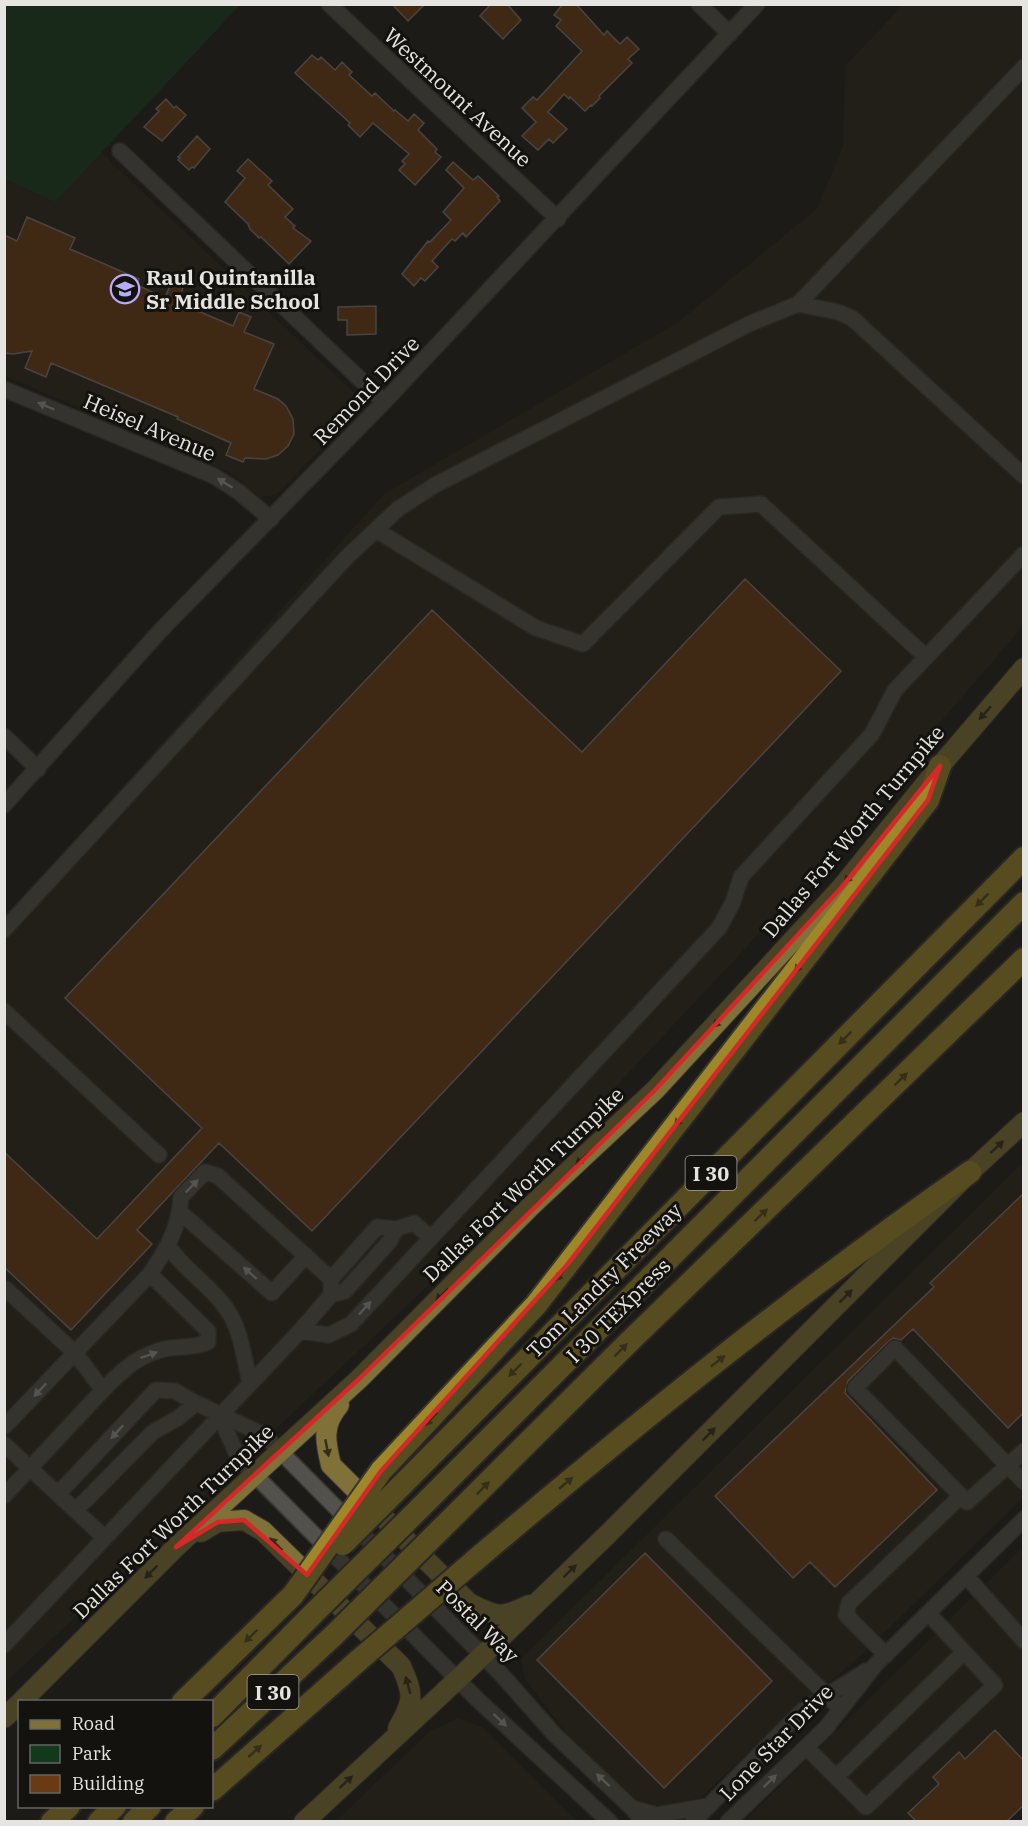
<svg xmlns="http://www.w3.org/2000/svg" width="1028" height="1826" viewBox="0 0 1028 1826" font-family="'IBM Plex Serif',serif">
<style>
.built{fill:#27241a}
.green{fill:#12391c}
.building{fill:#693a13;stroke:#7d7773;stroke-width:1.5}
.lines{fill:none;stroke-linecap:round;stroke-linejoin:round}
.minor-casing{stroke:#383734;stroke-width:18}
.major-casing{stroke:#383734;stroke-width:22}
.highway-casing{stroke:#383734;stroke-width:26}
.minor{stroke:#52514b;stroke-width:15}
.major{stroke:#7f7137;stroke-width:20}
.highway{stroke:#9d8729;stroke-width:22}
.highway-bridge-casing{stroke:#383734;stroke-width:26;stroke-linecap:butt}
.highway-bridge{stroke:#9d8729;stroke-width:22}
.oneway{fill:#9c9a96}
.oneway2{fill:#332e1a}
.oneway3{fill:#51471a}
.marked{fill:none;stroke:#d62828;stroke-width:4.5;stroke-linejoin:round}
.labels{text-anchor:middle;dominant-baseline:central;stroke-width:6;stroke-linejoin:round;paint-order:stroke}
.shield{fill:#13120e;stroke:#a6a5a1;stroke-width:1.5}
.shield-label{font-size:20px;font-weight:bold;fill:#e5e4e0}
.street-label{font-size:21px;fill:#e5e4e0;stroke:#13120e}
.poi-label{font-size:21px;font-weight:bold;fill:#e5e4e0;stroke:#13120e;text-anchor:start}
</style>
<rect width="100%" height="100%" fill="#1d1b17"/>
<!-- built -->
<path class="built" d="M903,5H1023V626L742,952L432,1282L5,1683V919L384,494L677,323L817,209L843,146L845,66Z
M101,152L366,404L277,494L260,498L233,474L5,376V179L55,202Z
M1023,1162V1498L856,1660L787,1716L701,1797L666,1808L635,1799L566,1733L525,1679L521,1659Z
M1023,1547V1806L1007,1821L746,1822L752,1814Z
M458,1718L482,1727L576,1821H336L429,1732Z"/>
<!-- green -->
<path class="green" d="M5,4H240V5L55,202L5,179Z"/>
<!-- building -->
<path class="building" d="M392,4H425L408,21Z
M491,4H507L521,20L503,39L480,16Z
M563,4H576L604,35L607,31L620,44L627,37L639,49L628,59L632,63L599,96L600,98L592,106L591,105L585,111L570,97L569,99L564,94L548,112L567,129L553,143L549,139L538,150L522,136L536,122L522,108L533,97L537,100L582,51L556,26L561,20L554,15Z
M312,55L318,60L321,57L335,70L342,62L352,72L349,75L372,96L375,93L394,111L395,110L408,121L414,114L424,123L418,130L437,149L435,152L441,157L415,185L399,170L405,164L402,161L409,154L373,123L360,137L348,125L350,123L295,73Z
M166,99L174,108L176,106L186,115L162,141L144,127L159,111L156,109Z
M197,136L210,149L194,168L192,167L189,170L178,160L180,158L178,157Z
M248,159L272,181L268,185L293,209L285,217L295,226L293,228L311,241L289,264L261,237L259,238L250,229L248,224L225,202L245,178L237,171Z
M453,162L473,180L478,176L499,196L497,197L500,201L466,237L463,233L455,241L452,239L432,261L438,267L425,281L421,278L414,286L402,274L428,241L430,242L451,220L443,212L464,188L446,170Z
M27,217L75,238L70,249L139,279L137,285L165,298L171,283L183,288L177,302L233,326L239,312L251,317L244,332L274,344L254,389L278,399L286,406L293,419L294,434L288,446L278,455L266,459L245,458L243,462L226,455L231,443L177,419L178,417L51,363L46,377L25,368L32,351L13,354L4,353V235L17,241Z
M376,306V334L347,335V320H338V307Z
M745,579L841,671L312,1231L219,1143L137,1230L152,1244L71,1330L4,1267V1152L97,1239L202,1128L65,998L432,610L582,752Z
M1023,1194V1413L1008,1428L913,1329L901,1340L893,1338L889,1341L848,1381L845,1393L937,1490L835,1587L810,1562L793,1578L715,1496L934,1287L930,1283Z
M645,1553L772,1681L664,1788L537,1660Z
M995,1730L1023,1760V1806L1007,1821H916L908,1813L939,1784L933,1777L959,1752L965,1759Z"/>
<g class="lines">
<!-- minor casing -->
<g class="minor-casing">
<path id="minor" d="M329,4L558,219
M699,4L730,34
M120,151L384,402
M798,304L1024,67
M4,389L214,476L239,492L271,519
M376,530L536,628L583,644L719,507L761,504L926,657
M4,736L38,769
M4,805L161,630L384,402L757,4
M4,930L346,558L398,509L435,485L749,324L798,304L838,312L852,318L1024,476
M4,1011L159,1155
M180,1212L272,1293L306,1256
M396,1229L414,1223L431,1238
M169,1247C185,1271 210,1285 226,1308C241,1328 244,1359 250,1383
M150,1274C167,1249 179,1228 181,1197L205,1172L218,1176L331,1279
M4,1290L6,1289L75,1353L103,1390L4,1496
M300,1331L331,1295L345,1291L390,1241L396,1229L377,1227L331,1279V1295
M219,1415L239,1459L478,1700L610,1822
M4,1427L150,1274L208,1331V1342C195,1348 184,1346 170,1348C141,1353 123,1369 103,1390
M4,1444L105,1538
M1024,1451L967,1502L855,1388L895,1348L1007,1465L1024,1482
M58,1494L156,1390L175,1391L196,1403L264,1435L501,1674L554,1734L632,1808L644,1822
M76,1510L153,1432L178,1418L196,1403
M666,1539L841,1709
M966,1576L1024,1641
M4,1645L300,1331L329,1335L351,1324L719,928L733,902L741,877L872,734L895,690L1024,554
M886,1655L846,1615L849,1603L961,1496
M806,1747L866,1807L995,1685L928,1613
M836,1777L964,1652
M632,1808L657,1815L708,1806
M693,1822L802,1711L866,1671
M728,1822L826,1728L876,1664L1024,1519"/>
</g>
<!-- major casing -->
<g class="major-casing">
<path id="major" d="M339,1405C322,1425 325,1441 331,1465L469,1603C497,1617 500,1619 529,1605
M201,1532L218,1522L244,1520L263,1531L401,1666C414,1695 414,1700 398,1728
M21,1702L176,1547L359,1379L531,1206L655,1090L841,888L940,766L1024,668
M4,1718L20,1703
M304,1822L458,1679L607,1535L970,1172L1024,1122"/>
</g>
<!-- highway casing -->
<g class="highway-casing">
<path id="highway" d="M381,1471L536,1305L928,800L940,766
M399,1488L1024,858
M420,1508L1024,903
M441,1529L628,1343L1024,959
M473,1562C633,1426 797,1293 970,1172
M183,1702L293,1595
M212,1716L313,1614
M212,1749L334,1635
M212,1790L359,1660
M52,1822L69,1806
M99,1822L115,1806
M134,1822L150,1806
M176,1822L193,1806"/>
</g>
<!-- minor -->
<use href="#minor" class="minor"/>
<!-- major -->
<use href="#major" class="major"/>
<!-- highway -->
<use href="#highway" class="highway"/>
<!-- highway-bridge casing -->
<g class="highway-bridge-casing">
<path id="highway-bridge" d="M343,1544L399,1488
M293,1595L381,1471
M313,1614L420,1508
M334,1635L441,1529
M359,1660L473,1562"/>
</g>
<!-- highway-bridge -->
<use href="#highway-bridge" class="highway-bridge"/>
</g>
<!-- one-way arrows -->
<defs><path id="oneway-solid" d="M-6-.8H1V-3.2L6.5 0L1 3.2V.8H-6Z" transform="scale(1.5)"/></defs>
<g class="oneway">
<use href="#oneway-solid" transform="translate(46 406) rotate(-157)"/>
<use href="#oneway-solid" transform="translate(225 483) rotate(-148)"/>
<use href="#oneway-solid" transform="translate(192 1186) rotate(-46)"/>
<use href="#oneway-solid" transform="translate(250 1273) rotate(-139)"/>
<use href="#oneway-solid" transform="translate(365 1308) rotate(-47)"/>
<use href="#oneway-solid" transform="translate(149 1355) rotate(-19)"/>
<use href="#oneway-solid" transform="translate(40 1390) rotate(133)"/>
<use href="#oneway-solid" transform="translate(117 1432) rotate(133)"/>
<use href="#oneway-solid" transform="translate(500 1720) rotate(43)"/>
<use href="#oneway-solid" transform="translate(603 1780) rotate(-137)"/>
<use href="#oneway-solid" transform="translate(770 1781) rotate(-44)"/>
</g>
<g class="oneway2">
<use href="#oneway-solid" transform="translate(985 713) rotate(131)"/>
<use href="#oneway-solid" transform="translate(850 876) rotate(129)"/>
<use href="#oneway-solid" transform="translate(719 1021) rotate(133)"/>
<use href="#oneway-solid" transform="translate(997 1147) rotate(-43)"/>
<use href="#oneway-solid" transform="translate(582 1159) rotate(137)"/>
<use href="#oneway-solid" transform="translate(442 1295) rotate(135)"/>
<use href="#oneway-solid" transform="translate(846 1296) rotate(-45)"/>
<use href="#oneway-solid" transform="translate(709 1434) rotate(-45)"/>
<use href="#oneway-solid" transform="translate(327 1448) rotate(79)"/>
<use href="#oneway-solid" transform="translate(276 1544) rotate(-136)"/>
<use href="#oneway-solid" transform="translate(570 1571) rotate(-44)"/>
<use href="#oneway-solid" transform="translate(151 1572) rotate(135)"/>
<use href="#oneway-solid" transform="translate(408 1685) rotate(-105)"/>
<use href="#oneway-solid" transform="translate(346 1782) rotate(-43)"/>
</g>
<g class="oneway3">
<use href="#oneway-solid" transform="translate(982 900) rotate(135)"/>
<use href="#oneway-solid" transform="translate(800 965) rotate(128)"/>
<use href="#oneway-solid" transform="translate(845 1038) rotate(135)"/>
<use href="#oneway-solid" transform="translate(901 1079) rotate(-44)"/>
<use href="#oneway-solid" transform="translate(680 1119) rotate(128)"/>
<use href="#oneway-solid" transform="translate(761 1215) rotate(-44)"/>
<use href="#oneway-solid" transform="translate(561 1274) rotate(129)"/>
<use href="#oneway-solid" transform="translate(621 1350) rotate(-45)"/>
<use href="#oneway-solid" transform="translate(718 1361) rotate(-38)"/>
<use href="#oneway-solid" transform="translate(515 1370) rotate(135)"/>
<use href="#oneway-solid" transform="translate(431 1419) rotate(133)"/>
<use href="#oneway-solid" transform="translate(566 1483) rotate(-40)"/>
<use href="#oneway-solid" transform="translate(483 1488) rotate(-45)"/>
<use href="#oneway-solid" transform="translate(251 1636) rotate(136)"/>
<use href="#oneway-solid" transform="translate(255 1751) rotate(-42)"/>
</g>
<!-- marked area -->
<path d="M0 0H1028V1826H0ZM940,766L928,800L567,1265L381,1471L307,1575L244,1520L218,1522L176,1547L359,1379L655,1090L841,888Z" fill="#1d1b17" fill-opacity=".55" fill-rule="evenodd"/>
<path class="marked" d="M940,766L928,800L567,1265L381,1471L307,1575L244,1520L218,1522L176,1547L359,1379L655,1090L841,888Z"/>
<!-- icons -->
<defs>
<g id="school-ring" transform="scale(1.5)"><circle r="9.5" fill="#13120e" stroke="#b6acf8" stroke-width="1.5"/><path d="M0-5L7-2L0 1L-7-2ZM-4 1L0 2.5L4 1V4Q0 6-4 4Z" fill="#b6acf8"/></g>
</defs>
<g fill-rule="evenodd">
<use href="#school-ring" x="125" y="289"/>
</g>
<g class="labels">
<!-- shield labels -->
<g class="shield">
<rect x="685.5" y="1156" width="51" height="34" rx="4.5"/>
<rect x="247.5" y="1675" width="51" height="34" rx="4.5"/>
</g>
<g class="shield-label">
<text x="711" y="1173">I 30</text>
<text x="273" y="1692">I 30</text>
</g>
<!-- street labels -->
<g class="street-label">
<text transform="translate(458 97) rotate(43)">Westmount Avenue</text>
<text transform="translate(366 390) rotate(-46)">Remond Drive</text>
<text transform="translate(150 427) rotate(23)">Heisel Avenue</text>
<text transform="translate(853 831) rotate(-50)">Dallas Fort Worth Turnpike</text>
<text transform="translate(523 1184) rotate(-44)">Dallas Fort Worth Turnpike</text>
<text transform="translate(604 1280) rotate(-45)">Tom Landry Freeway</text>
<text transform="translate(618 1310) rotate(-45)">I 30 TEXpress</text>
<text transform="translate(173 1521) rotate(-44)">Dallas Fort Worth Turnpike</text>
<text transform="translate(478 1621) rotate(45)">Postal Way</text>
<text transform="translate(776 1742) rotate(-46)">Lone Star Drive</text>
</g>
<!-- poi labels -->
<g class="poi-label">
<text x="146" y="277">Raul Quintanilla<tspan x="146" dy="24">Sr Middle School</tspan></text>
</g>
</g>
<!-- border -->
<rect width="1028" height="1826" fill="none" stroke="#e5e4e0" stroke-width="12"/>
<!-- legend -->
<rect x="18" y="1700" width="195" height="108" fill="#13120e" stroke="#676662" stroke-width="1.5"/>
<rect x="30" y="1720" width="30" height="9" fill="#7f7137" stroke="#676662" stroke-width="1.5"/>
<text x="72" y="1730" font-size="18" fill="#e5e4e0">Road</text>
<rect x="30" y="1745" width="30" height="18" fill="#12391c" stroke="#676662" stroke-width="1.5"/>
<text x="72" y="1760" font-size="18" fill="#e5e4e0">Park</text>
<rect x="30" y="1775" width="30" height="18" fill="#693a13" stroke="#676662" stroke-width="1.5"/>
<text x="72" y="1790" font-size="18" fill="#e5e4e0">Building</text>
</svg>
